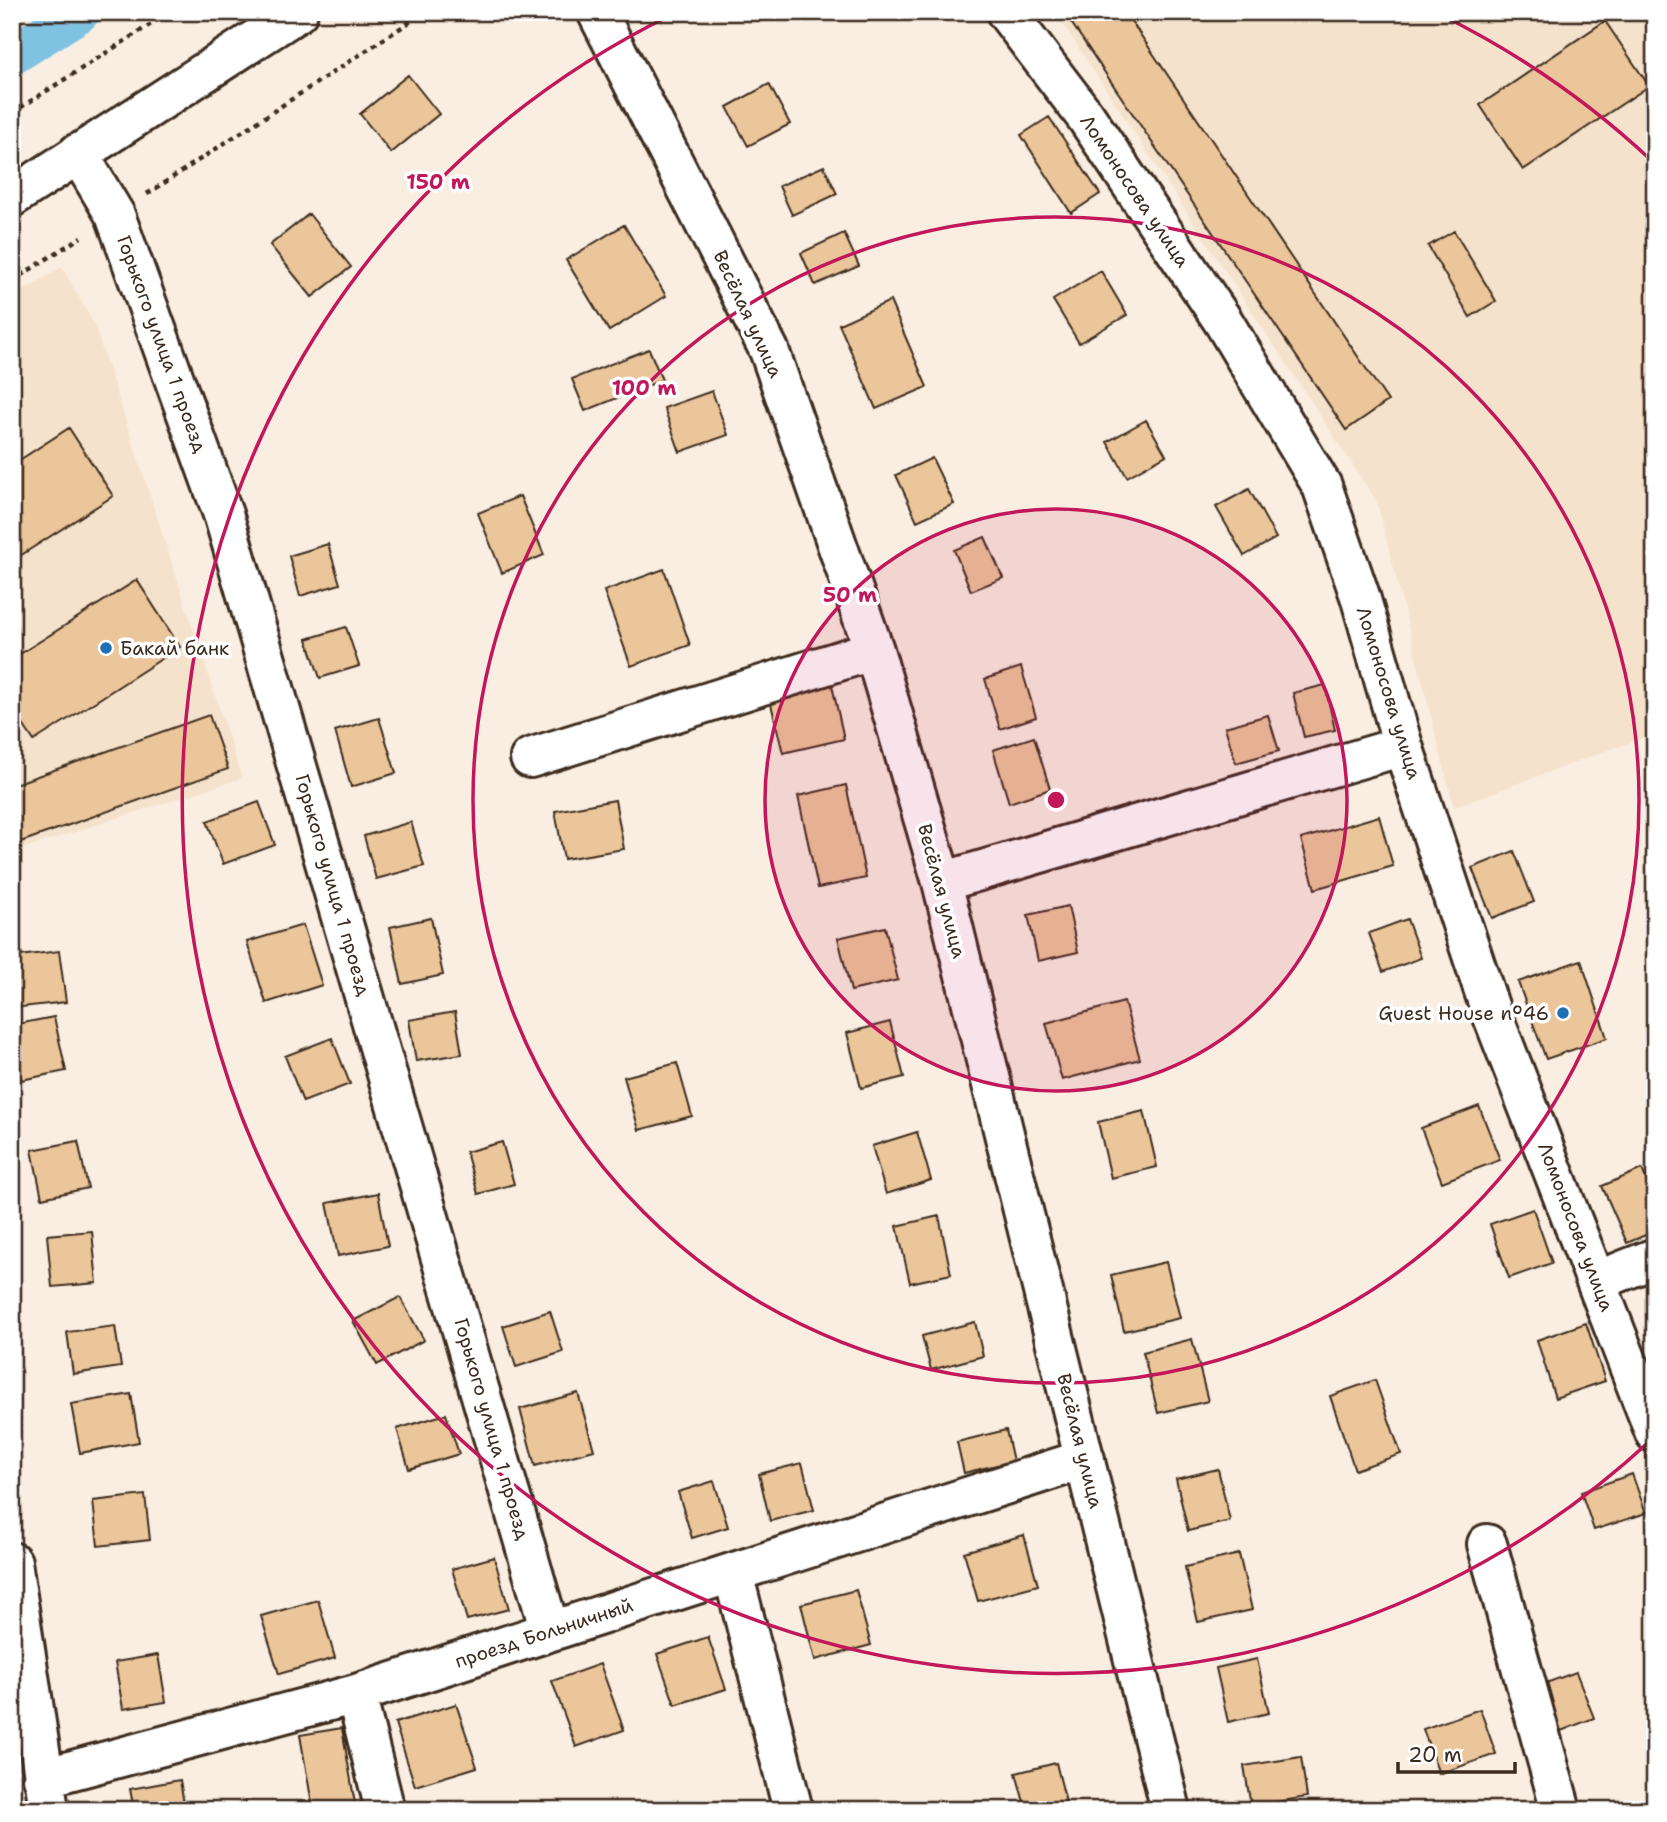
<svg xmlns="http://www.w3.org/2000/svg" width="1667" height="1822" viewBox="0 0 1667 1822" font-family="'Shantell Sans',sans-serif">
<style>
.built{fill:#f5e2cc}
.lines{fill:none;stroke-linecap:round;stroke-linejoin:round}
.canal{stroke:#80c2e1;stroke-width:40}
.building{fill:#ebc69b;stroke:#3b2a1e;stroke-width:2}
.minor-casing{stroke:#3b2a1e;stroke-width:44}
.secondary-casing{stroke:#3b2a1e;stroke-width:44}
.path{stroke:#3b2a1e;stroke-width:4.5;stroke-dasharray:5 5;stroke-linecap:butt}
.minor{stroke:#fff;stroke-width:38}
.secondary{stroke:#fff;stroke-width:38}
.ring{fill:none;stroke:#c2185b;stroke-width:3.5}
.poi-dot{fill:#1f6fb2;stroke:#fff;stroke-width:2.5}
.labels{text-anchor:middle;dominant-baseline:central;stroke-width:7;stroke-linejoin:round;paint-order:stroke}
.street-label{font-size:19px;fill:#3b2a1e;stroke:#fff}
.poi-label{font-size:19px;fill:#3b2a1e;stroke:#fff;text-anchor:start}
.centre{fill:#c2185b;stroke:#fff;stroke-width:3.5}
.ring-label{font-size:21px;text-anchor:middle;font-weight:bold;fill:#c2185b;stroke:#fff;stroke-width:7;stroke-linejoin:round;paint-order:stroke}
</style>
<rect width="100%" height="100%" fill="#f9eee1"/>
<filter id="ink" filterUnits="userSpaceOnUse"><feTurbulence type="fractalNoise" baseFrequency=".0143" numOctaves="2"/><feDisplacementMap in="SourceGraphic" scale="14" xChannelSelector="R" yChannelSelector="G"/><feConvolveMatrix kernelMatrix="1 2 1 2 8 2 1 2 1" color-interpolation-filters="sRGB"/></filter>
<g filter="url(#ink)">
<!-- built -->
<path class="built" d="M1055,12H1655V733L1454,807L1377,502Z
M62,267L94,324L242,778L12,852V298Z"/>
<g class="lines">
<!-- canal -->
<path class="canal" d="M12,55L80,12"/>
</g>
<!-- building -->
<path class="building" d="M1064,12H1125L1388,401L1346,430Z
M1605,21L1649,86L1523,170L1480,105Z
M408,75L439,114L391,153L360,114Z
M769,84L790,124L748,146L727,107Z
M1049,117L1100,194L1071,213L1021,135Z
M824,166L837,194L792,215L779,186Z
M309,214L351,267L312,297L270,245Z
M624,225L666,296L609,331L566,260Z
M1454,231L1496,301L1470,317L1428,246Z
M844,233L859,266L815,285L801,253Z
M1101,271L1127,315L1079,343L1053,300Z
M890,301L927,387L876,409L839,324Z
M649,349L662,380L585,411L572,379Z
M712,391L728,435L680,452L664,408Z
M1146,420L1166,455L1127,477L1107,442Z
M69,428L113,496L12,561V465Z
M932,458L954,504L917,521L896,475Z
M1249,489L1276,538L1244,556L1216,507Z
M520,496L544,555L502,573L478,513Z
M985,537L1003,578L971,591L954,550Z
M328,544L340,584L300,596L289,556Z
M664,569L690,645L631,666L604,591Z
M137,580L180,647L34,741L12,708V659Z
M346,627L359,666L320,678L307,639Z
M1021,667L1036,717L1000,729L985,679Z
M832,685L844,739L783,753L770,700Z
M1325,685L1335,730L1304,737L1293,693Z
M209,715L228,769L12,845V785Z
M1268,715L1279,751L1236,763L1225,727Z
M379,718L396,773L351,787L335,731Z
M1034,737L1050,789L1009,803L993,750Z
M846,785L866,878L818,888L798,796Z
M615,800L624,849L564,859L555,811Z
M259,802L275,845L223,864L207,821Z
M1379,816L1393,866L1315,889L1301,839Z
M411,822L424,866L376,879L364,836Z
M1514,851L1534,902L1492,918L1472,868Z
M1068,906L1078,952L1038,961L1028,915Z
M431,918L443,975L402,984L390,927Z
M1407,919L1421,958L1383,972L1369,933Z
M303,925L322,985L266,1003L247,942Z
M885,927L898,980L851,991L838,938Z
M59,951L66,1002L13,1008L12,957Z
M1581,960L1607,1038L1546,1059L1518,982Z
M1124,1002L1140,1059L1062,1080L1046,1023Z
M455,1012L462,1054L416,1061L409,1020Z
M54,1017L66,1071L21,1080L12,1037V1025Z
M890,1022L904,1077L861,1088L847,1033Z
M332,1038L350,1084L303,1102L285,1056Z
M677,1063L692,1116L639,1130L624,1077Z
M1479,1106L1500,1160L1442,1182L1421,1128Z
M1144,1111L1157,1167L1111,1178L1098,1122Z
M917,1132L931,1180L886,1194L872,1146Z
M78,1141L88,1188L42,1198L32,1150Z
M502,1142L514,1184L478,1194L466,1152Z
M1642,1169L1655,1200V1231L1627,1243L1602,1186Z
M378,1193L388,1246L338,1256L327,1203Z
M1533,1209L1552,1263L1509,1278L1490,1224Z
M939,1216L951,1274L910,1283L897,1226Z
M92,1231L97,1283L52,1287L47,1235Z
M1166,1262L1180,1318L1124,1331L1111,1275Z
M400,1297L424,1340L377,1365L353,1321Z
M550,1311L563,1352L516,1367L503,1326Z
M975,1322L983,1356L931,1370L922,1336Z
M1586,1323L1605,1381L1555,1398L1537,1340Z
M115,1326L121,1367L73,1374L67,1332Z
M1192,1339L1208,1401L1158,1413L1143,1352Z
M1375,1380L1401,1454L1355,1470L1330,1396Z
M578,1393L594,1450L535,1466L520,1409Z
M131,1394L139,1442L80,1453L71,1404Z
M446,1414L459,1454L409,1469L397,1429Z
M1006,1430L1013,1461L964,1473L957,1442Z
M802,1463L814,1510L770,1521L759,1474Z
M1218,1469L1230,1521L1188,1531L1176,1479Z
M1632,1474L1646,1513L1594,1530L1581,1492Z
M714,1481L728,1527L692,1538L678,1492Z
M145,1495L150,1540L98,1546L93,1501Z
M1024,1535L1038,1585L978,1601L964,1552Z
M1239,1554L1252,1610L1198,1622L1185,1567Z
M494,1557L509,1609L467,1620L452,1569Z
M856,1590L871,1645L815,1660L801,1604Z
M318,1600L335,1658L279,1674L261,1616Z
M708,1637L726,1689L675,1705L657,1654Z
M158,1655L166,1702L123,1709L115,1662Z
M1257,1659L1269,1713L1228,1722L1216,1668Z
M600,1664L624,1730L576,1747L552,1681Z
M1576,1672L1594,1718L1561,1731L1543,1684Z
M456,1704L477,1767L415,1786L395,1723Z
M1480,1709L1496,1754L1439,1774L1423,1729Z
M342,1728L355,1804L313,1810L300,1735Z
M1301,1757L1307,1797L1251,1806L1244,1766Z
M1056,1763L1068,1810H1026L1016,1773Z
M180,1780L185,1810H134L130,1789Z"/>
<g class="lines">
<!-- minor casing -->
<g class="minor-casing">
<path id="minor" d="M597,12L769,350L874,650L942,882L1171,1810
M1006,12L1086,117L1223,321L1322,486L1360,596L1403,746L1490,1009L1655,1433
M78,153L115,215L224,517L550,1631
M530,758L874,650
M942,882L1403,746
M1597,1281L1655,1258
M1487,1544L1561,1810
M12,1562L49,1810
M733,1573L793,1810
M356,1694L385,1810
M43,1778L356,1694L1085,1459"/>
</g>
<!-- secondary casing -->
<g class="secondary-casing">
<path id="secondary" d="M12,197L298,12"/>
</g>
<!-- path -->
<path class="path" d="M12,113L170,12
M147,194L425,12
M12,281L81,237"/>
<!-- minor -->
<use href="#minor" class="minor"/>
<!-- secondary -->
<use href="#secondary" class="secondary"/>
</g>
</g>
<!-- distance rings -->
<circle cx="1056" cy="800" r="291" fill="#c2185b" fill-opacity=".12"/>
<g class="ring">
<circle cx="1056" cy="800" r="291"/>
<circle cx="1056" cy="800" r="583"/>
<path d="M1652 1439A874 874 0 1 1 673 14M1439 14A874 874 0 0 1 1652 161"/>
</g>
<!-- markers -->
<g class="poi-dot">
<circle cx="106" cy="648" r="7"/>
<circle cx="1563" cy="1013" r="7"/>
</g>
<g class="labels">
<!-- street labels -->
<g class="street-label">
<text transform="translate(1135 191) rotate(56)">Ломоносова улица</text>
<text transform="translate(748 314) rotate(65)">Весёлая улица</text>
<text transform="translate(162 344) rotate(70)">Горького улица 1 проезд</text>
<text transform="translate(1389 693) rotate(73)">Ломоносова улица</text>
<text transform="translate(333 885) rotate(74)">Горького улица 1 проезд</text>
<text transform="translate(942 891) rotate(75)">Весёлая улица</text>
<text transform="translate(1576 1227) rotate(69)">Ломоносова улица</text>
<text transform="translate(492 1429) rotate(74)">Горького улица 1 проезд</text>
<text transform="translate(1080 1441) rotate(76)">Весёлая улица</text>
<text transform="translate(544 1633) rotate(-18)">проезд Больничный</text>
</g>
<!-- poi labels -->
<g class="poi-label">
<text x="120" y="648">Бакай банк</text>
<text x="1549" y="1013" text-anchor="end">Guest House n°46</text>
</g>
</g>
<circle cx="1056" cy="800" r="10" class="centre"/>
<g class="ring-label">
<text x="438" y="189">150 m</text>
<text x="644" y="395">100 m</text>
<text x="850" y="602">50 m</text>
</g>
<!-- margin -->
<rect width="1667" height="1822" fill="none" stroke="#fff" stroke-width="42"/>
<rect x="21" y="21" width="1625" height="1780" fill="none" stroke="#3b2a1e" stroke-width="2.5" filter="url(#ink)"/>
<!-- scale -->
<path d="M1398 1762v10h117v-10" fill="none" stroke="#3b2a1e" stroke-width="3.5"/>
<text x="1408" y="1762" font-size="21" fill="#3b2a1e" stroke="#ffffff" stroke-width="5" paint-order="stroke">20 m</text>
</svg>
